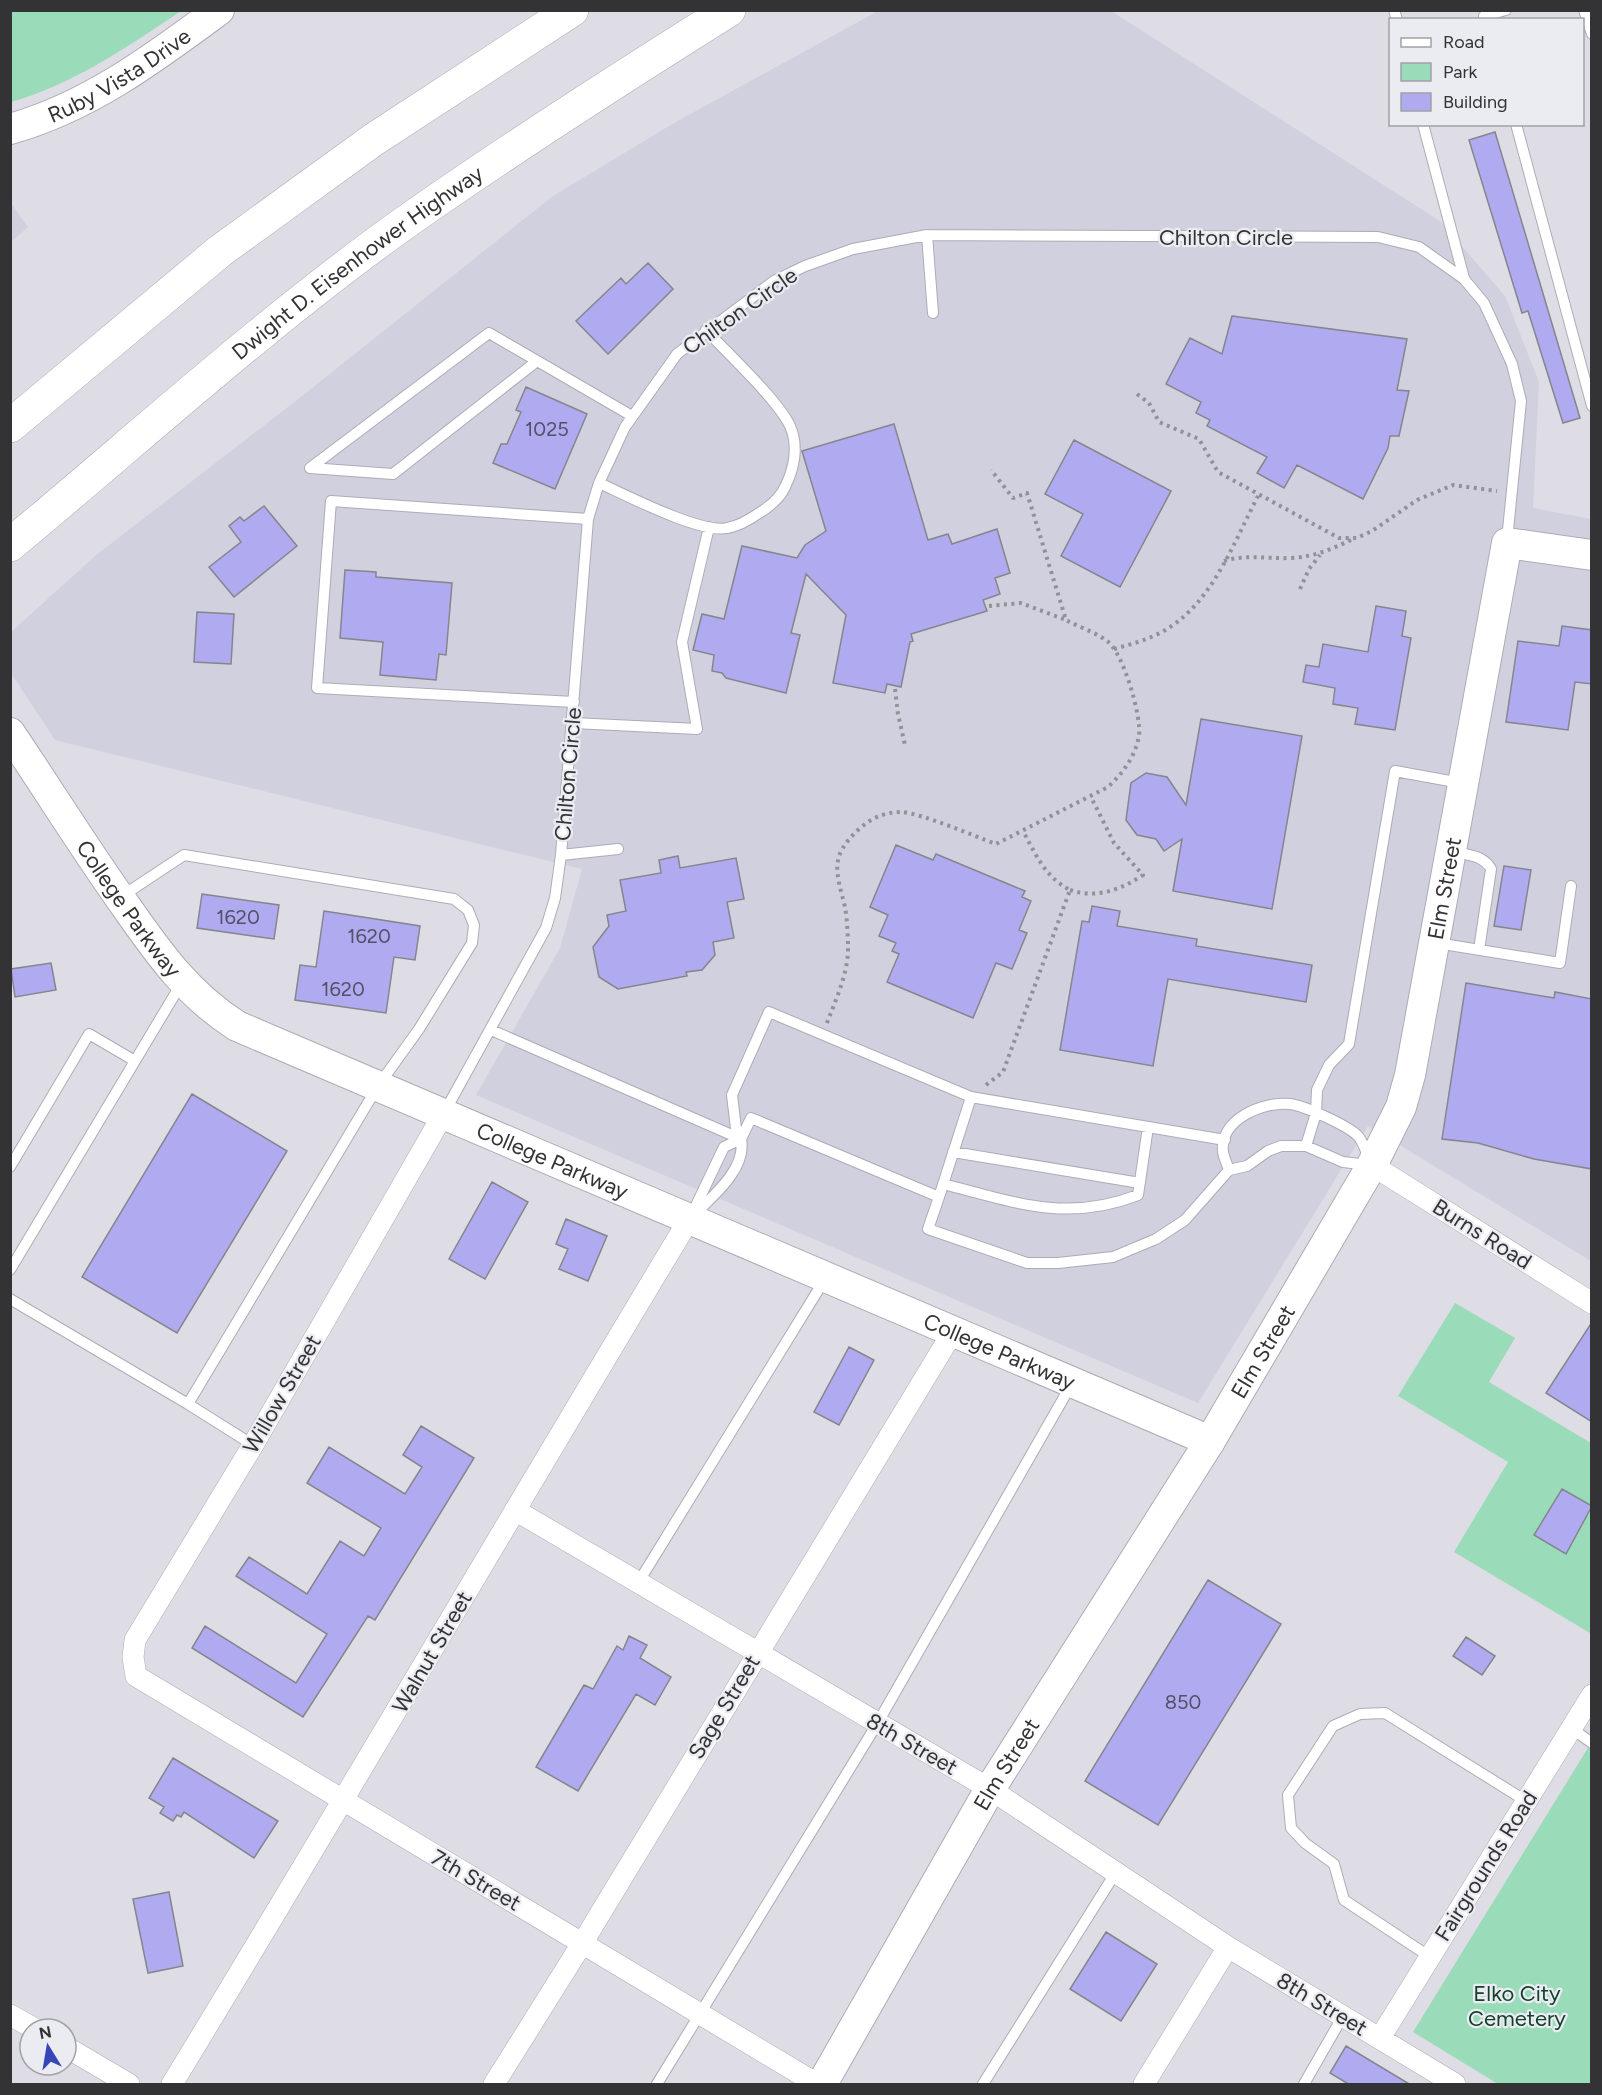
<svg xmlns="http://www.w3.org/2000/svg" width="1602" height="2095" viewBox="0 0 1602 2095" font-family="Figtree,sans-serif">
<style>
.built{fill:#d0d0df}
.green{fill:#9adbb9}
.building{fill:#b0abf1;stroke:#85858c;stroke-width:1.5}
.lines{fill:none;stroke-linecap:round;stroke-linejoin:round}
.lane-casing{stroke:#adacb4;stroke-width:12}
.street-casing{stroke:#adacb4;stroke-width:22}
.secondary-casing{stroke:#adacb4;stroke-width:32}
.highway-casing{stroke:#adacb4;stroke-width:34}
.path{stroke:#919196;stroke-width:4;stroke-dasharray:3 4.5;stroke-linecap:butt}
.lane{stroke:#fff;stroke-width:10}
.street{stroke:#fff;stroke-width:21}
.secondary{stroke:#fff;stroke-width:30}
.highway{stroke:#fff;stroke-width:33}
.labels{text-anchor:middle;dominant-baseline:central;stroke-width:4.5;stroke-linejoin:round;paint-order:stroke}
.number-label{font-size:20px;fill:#525165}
.street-label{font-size:22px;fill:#333336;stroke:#ebebf2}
.park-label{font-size:22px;fill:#12412c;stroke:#ebebf2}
</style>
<rect width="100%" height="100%" fill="#dedde5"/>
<!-- built -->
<path class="built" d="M878,11H1111L1440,221L1505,296L1539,382L1533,508L1591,519V1261L1368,1126L1198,1403L476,1095L560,948L582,869L55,740L11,673V632L95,556L297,400L553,196L674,123Z
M11,203L28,227L11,242H10Z"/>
<!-- green -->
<path class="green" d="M11,10H181V11C127,47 74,84 11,102Z
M1455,1303L1515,1338L1489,1382L1591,1443L1590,1633L1454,1552L1508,1462L1398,1396Z
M1591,1743V2084H1498L1413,2032Z"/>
<!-- building -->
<path class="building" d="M1495,132L1580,418L1563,423L1528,311L1522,313L1469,140Z
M648,263L673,289L608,354L576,321L621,278L626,284Z
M1232,316L1407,339L1397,390L1409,391L1399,436H1390L1388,448L1363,499L1297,465L1284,488L1257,473L1267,457L1207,426L1210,420L1196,413L1201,402L1166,384L1190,338L1222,354Z
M526,387L587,414L555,489L493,463L501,444H507L521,412L516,410Z
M894,424L928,540L948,534L952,544L997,529L1010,573L995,578L1000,594L983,600L987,611L911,634L913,641L910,642L901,687L887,684L885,693L833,683L846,615L806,574L791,633L800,635L786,693L726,678L722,673L712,671L714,655L693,650L702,614L724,619L742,546L797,558L805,545L826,531L802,451Z
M1074,440L1171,491L1120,587L1061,556L1083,514L1045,494Z
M264,506L297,546L234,597L209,567L241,542L229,526L240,517L244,521Z
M345,570L376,572V577L452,583L446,655L439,654L436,680L380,675L383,642L340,638Z
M1376,606L1406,611L1402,636L1411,638L1395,730L1355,724L1358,708L1333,704L1335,688L1303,682L1306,665L1319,667L1323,644L1368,652Z
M197,612L234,614L231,664L194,662Z
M1562,626L1592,630V684L1575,682L1568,730L1506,722L1518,641L1559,646Z
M1201,719L1302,736L1272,909L1173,891L1182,839L1164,851L1156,839L1137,835L1126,820L1131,783L1146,773L1167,777L1186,805Z
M896,845L933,860L936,854L1025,891L1022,897L1031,901L1019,930L1027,933L1012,969L996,963L973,1018L887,982L899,954L892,951L896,943L879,936L888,915L870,907Z
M678,856L680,868L736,858L744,899L727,902L734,938L713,942L715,955L702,970L686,972L687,976L618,989L599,977L593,947L609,926L607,915L626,911L620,880L661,873L659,860Z
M1504,866L1531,870L1521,930L1494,926Z
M202,894L279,905L274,939L197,928Z
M1092,906L1120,911L1117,926L1197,939L1196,946L1312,965L1306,1002L1168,979L1153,1066L1060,1050L1082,921L1089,922Z
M324,911L420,926L415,960L394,957L386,1013L295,1000L300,965L316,967Z
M51,963L56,990L15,997L11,969Z
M1466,983L1554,998L1555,992L1592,999V1169L1534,1159L1478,1143L1442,1139Z
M192,1094L287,1151L177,1333L82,1277Z
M492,1182L528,1202L485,1279L449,1259Z
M566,1219L607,1236L588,1281L559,1269L568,1249L556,1244Z
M1592,1322V1422L1546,1393Z
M849,1347L874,1360L839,1425L814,1412Z
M421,1426L474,1458L375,1620L368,1616L303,1717L192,1648L205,1626L296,1683L327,1634L236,1576L249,1557L307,1594L340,1541L364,1556L381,1528L307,1483L329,1447L405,1494L422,1467L403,1455Z
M1562,1489L1592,1506L1566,1554L1534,1535Z
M1208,1580L1281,1624L1158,1825L1085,1781Z
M629,1636L647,1645L640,1658L671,1677L655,1705L636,1694L578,1791L536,1767L584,1685L593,1689L617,1646L623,1650Z
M1466,1637L1495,1656L1482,1675L1453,1656Z
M173,1758L278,1821L254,1858L184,1812L181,1817L177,1815L173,1821L160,1813L164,1807L149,1798Z
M169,1892L183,1966L148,1973L133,1899Z
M1106,1932L1157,1964L1121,2021L1070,1989Z
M1346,2046L1411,2085H1350L1330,2073Z"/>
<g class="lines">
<!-- lane casing -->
<g class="lane-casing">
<path id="lane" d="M1394,10L1397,20
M1584,10L1592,34
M1485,20L1484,16L1506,10
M1423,124L1464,278
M1516,124L1592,406
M927,235L933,313
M537,361L393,474L310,468L489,333L632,416
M599,483C626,495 701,534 727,528C739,526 749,520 759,513C769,507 780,498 785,487C794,469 799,446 790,426C778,400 727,353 706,330
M574,702L317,688L331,501L588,519
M573,723L697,729L682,642L709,527
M1454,852C1468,855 1483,855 1491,869L1479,950
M561,855L618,849
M1437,943L1560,963L1571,886
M491,1030L741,1139
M971,1097L1225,1140
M444,1113L546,928L555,898L561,855L588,519L599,483L625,427L677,354L774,281L805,266L853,249L927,235L1378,237L1419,247L1464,279L1484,303L1512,364L1521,401L1507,540
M737,1137L732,1095L769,1012L971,1097L939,1197
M1306,1146L1316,1113L1317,1090L1329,1065L1349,1044L1395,771L1461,783
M953,1152L1140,1183
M10,1167L89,1034L135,1061
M1229,1170C1227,1164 1224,1158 1223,1152C1219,1119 1264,1101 1290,1104C1305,1106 1346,1125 1357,1135C1363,1140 1366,1153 1370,1160
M943,1184C1014,1202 1066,1223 1138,1195L1148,1127
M695,1214C714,1195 747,1168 741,1139
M690,1218L724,1147L741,1139L751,1118L939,1197L928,1229L1027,1263H1058L1113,1257L1156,1239L1185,1220L1229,1170L1247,1166L1268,1151L1281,1146H1306L1343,1162L1369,1165
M10,1270L181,984
M10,1299L188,1404L378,1086L419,1029L472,943L474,925L468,910L454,899L184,855L122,896
M188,1404L253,1445
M638,1583L825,1279
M1571,1728L1592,1743
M1430,1957L1344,1900L1334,1864L1305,1843L1291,1828L1288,1795L1333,1726L1360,1714L1385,1713L1526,1801
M657,2084L877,1724L1071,1385
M983,2084L1116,1872
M1304,2084L1343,2016"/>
</g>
<!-- street casing -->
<g class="street-casing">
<path id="street" d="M444,1113L253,1445L135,1640L133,1657L136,1676L817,2084
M1372,1165L1592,1303
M515,1510L990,1789L1228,1947L1455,2084
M10,2015L35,2029
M1380,2038L1592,1695
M66,2047L129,2084
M172,2084C347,1797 516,1506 690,1218
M494,2084L583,1942L954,1330
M1144,2084L1228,1947"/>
</g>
<!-- secondary casing -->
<g class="secondary-casing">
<g id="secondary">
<path id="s1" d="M10,129C89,107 154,58 219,10"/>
<path id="s2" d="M10,733C47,788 82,844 120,898C155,948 184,992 237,1026L1210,1441"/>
<path id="s3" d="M822,2084L990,1789L1210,1441L1372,1165L1401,1107L1410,1075L1507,543L1592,555"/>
</g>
</g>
<!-- highway casing -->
<g class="highway-casing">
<g id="highway">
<path d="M10,426L220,251L373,140L572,10"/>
<path id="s4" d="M10,545C140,437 266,322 403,224C509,149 619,79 729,10"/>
</g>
</g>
<!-- path -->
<path class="path" d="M1137,394L1149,403L1159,422L1199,439L1218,472L1339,538H1357L1372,531L1417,500L1453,485L1497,491
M1224,561C1247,554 1266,559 1290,558C1314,557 1332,549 1353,539
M1300,589L1309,569L1320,555
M989,606L1021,603L1066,620
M1114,649C1132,644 1151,639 1167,629C1213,601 1234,542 1258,496
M895,689L898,714L905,745
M1070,890C1096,899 1120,890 1143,875L1114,843L1091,797
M827,1023C836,999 848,974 848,948C848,936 847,918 845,907C836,871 829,857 859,829C871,818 885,812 901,812C921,813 974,836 996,844L1108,787C1123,773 1135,757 1139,736C1142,717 1123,652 1107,641C1095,632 1079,627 1066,620L1027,493L1013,498L991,470
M986,1085L1003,1072L1070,890C1045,877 1036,855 1023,831"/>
<!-- lane -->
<use href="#lane" class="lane"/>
<!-- street -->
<use href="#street" class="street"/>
<!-- secondary -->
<use href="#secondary" class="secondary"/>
<!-- highway -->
<use href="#highway" class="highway"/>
</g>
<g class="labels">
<!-- number labels -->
<g class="number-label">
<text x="547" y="429">1025</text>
<text x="238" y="917">1620</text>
<text x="369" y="936">1620</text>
<text x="343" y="989">1620</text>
<text x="1183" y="1702">850</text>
</g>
<!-- street labels -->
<g class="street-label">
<text stroke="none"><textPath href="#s1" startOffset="122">Ruby Vista Drive</textPath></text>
<text x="1226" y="237">Chilton Circle</text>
<text stroke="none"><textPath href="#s4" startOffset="448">Dwight D. Eisenhower Highway</textPath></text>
<text transform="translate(740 311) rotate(-35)">Chilton Circle</text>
<text transform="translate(568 774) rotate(-85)">Chilton Circle</text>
<text stroke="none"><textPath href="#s3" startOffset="1359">Elm Street</textPath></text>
<text stroke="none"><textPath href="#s2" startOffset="212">College Parkway</textPath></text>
<text stroke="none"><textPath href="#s2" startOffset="716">College Parkway</textPath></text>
<text transform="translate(1482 1234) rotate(32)">Burns Road</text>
<text stroke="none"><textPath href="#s2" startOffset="1202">College Parkway</textPath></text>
<text stroke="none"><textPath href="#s3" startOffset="855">Elm Street</textPath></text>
<text transform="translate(282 1394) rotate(-60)">Willow Street</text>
<text transform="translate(432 1652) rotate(-60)">Walnut Street</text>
<text transform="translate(724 1707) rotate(-59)">Sage Street</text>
<text transform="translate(912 1744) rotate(30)">8th Street</text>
<text stroke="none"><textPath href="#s3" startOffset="369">Elm Street</textPath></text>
<text transform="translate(1486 1866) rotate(-58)">Fairgrounds Road</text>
<text transform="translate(476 1880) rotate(30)">7th Street</text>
<text transform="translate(1322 2004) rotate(31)">8th Street</text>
</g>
<!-- park labels -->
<g class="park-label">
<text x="1517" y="1993">Elko City<tspan x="1517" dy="25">Cemetery</tspan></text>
</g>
</g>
<!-- border -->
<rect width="1602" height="2095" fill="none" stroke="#333336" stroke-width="24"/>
<!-- legend -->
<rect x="1389" y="18" width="195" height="108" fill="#ebebf2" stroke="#a1a1a7" stroke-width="1.5"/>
<rect x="1401" y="38" width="30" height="9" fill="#ffffff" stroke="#a1a1a7" stroke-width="1.5"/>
<text x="1443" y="48" font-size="18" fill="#333336">Road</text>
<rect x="1401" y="63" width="30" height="18" fill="#9adbb9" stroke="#a1a1a7" stroke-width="1.5"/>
<text x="1443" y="78" font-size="18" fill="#333336">Park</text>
<rect x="1401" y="93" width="30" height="18" fill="#b0abf1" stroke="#a1a1a7" stroke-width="1.5"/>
<text x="1443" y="108" font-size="18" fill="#333336">Building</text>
<!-- north arrow -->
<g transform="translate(48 2047) rotate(349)"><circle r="28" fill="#ebebf2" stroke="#a1a1a7" stroke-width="1.5"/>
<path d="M0-4.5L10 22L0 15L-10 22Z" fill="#3546b8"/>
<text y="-9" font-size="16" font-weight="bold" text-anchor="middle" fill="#333336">N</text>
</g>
</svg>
